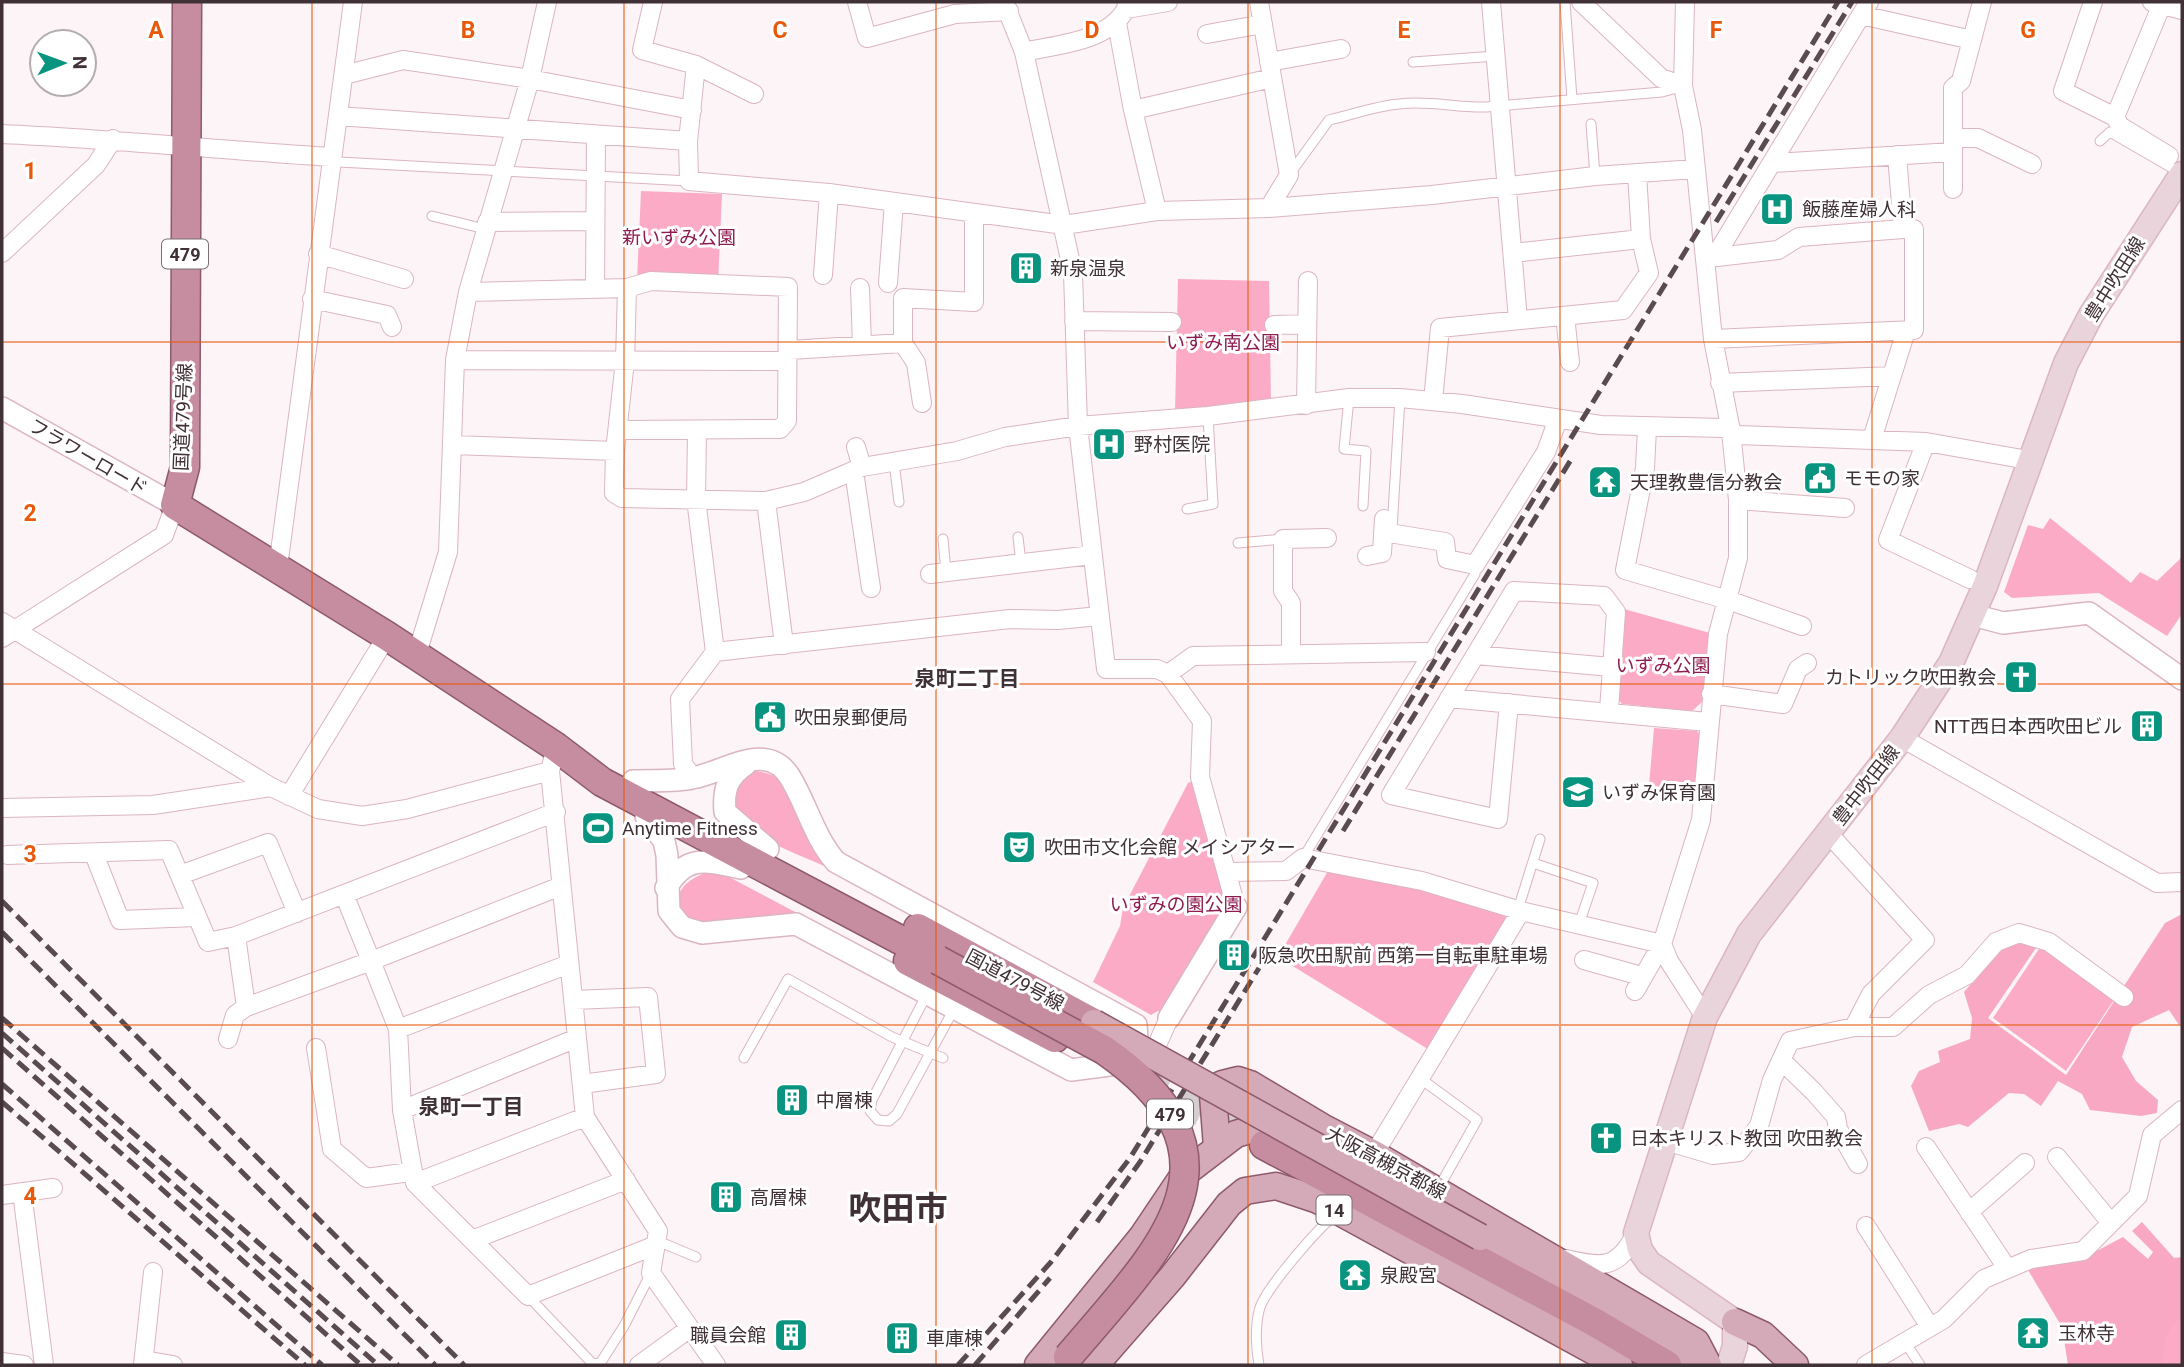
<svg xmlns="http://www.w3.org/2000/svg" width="2184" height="1367" viewBox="0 0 2184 1367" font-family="Roboto,'Noto Sans JP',sans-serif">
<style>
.green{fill:#fbabc5}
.forest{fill:#f8a8c2}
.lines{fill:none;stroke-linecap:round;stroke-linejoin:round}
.trunk-tunnel{stroke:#d6cdd0;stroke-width:28;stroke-dasharray:28 14;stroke-linecap:butt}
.service-casing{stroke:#dbb5c0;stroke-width:11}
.minor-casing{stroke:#dbb5c0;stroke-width:20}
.tertiary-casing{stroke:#dbb5c0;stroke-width:24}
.secondary-casing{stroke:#dbb5c0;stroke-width:27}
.primary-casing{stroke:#8e5a6b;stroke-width:29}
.trunk-casing{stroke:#8e5a6b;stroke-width:31}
.service{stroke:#fff;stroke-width:9}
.minor{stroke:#fff;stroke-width:18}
.tertiary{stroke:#fff;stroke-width:21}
.secondary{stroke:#ead4db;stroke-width:24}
.primary{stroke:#d4a9b8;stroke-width:26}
.trunk{stroke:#c68ca0;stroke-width:28}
.rail{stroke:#594b4f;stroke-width:5;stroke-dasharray:14 7;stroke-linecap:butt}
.primary-bridge-casing{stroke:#8e5a6b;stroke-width:29;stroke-linecap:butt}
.trunk-bridge-casing{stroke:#8e5a6b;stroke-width:31;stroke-linecap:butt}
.primary-bridge{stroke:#d4a9b8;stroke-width:26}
.trunk-bridge{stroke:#c68ca0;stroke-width:28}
.grid{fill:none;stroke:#e8590c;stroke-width:2;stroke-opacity:0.55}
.labels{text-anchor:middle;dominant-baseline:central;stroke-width:6;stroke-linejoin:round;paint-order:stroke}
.shield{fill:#fff;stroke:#796f72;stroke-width:2}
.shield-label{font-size:18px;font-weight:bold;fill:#403136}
.poi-label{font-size:19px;fill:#403136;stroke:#fff;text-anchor:start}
.park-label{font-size:19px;fill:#8e1c50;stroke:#fff}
.street-label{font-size:19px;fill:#403136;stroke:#fff}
.neighbourhood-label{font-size:21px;font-weight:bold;fill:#403136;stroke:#fff}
.town-label{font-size:33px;font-weight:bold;fill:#403136;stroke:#fff}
.grid-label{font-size:23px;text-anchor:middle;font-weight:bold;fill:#e8590c;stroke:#fff;stroke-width:6;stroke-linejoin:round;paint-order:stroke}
</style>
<rect width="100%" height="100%" fill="#fcf4f6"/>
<!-- green -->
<path class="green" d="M641,191L722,194L718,284L637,281Z
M1178,279L1269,281L1271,403L1175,413Z
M2050,518L2131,583L2140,572L2157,581L2180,559L2182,554V614L2167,636L2099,593L2012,598L2004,592L2028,525L2043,529Z
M1624,609L1710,633L1702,702L1692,711L1622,704L1616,697Z
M1654,728L1697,731L1702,737L1695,801L1648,797Z
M756,771C761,772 768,773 772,775C790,786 810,842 825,863L824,866C795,852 735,835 733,797C733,782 743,776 756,771Z
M1193,781L1227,899L1224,912L1165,1013L1158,1011L1151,1015L1093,982L1120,926L1123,908L1188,783Z
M1328,871L1421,886L1508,912L1509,922L1431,1051L1278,957Z
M710,872L729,877L797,913L796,917C770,920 741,927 715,926C669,924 665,883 710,872Z
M2043,943L2116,997L2066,1071L1993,1018Z
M2182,1288V1365H2125Z"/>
<!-- forest -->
<path class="forest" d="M2182,914V1023L2179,1025L2169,1010L2132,1027L2122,1057L2136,1081L2158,1100L2157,1113L2141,1116L2090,1110L2082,1094L2058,1081L2041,1106L2024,1094L2009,1093L1968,1127L1959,1124L1929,1131L1911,1086L1919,1071L1940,1062L1938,1051L1970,1039L1972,1018L1964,992L1999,951L2020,939L2038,945L1988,1018L2066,1075L2165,923Z
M2142,1222L2174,1258L2182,1257V1317C2165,1326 2163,1347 2163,1365H2068L2062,1327L2028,1270L2089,1255L2123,1237L2148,1259L2153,1252L2132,1231Z"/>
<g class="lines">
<!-- trunk-tunnel -->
<path class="trunk-tunnel" d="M1139,1081L1234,1129"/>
<!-- service casing -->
<g class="service-casing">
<path id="service" d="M1565,2L1572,99
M1413,62L1496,56
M1591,124L1595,176
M2100,141L2110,132L2181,173
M332,158L339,162L689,181
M1289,175L1329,120C1352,115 1375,106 1399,104C1428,100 1457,108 1486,107L1662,92L1677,88
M432,216L485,229
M1349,398L1344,449L1366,451L1363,506
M894,462L899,502
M1187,509L1213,504L1208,416
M1392,529L1400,398
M1018,537L1021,563
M943,539L946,572
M1238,543L1283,539
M1303,858L1475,574V565
M1533,863L1593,883L1579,924
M1521,911L1520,903L1540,839
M927,994L872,1100L870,1111L878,1120L889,1121L897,1114L954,1009
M744,1058L788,979L892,1037L943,1058
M1421,1079L1477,1120L1438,1189
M656,1245L665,1244L696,1257
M528,1296L593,1364L601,1362L624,1326L651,1273
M1905,1342L1920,1365
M1259,1365C1256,1349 1255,1327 1259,1311C1263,1291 1313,1235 1329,1220"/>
</g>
<!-- minor casing -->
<g class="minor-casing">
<path id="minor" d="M653,2L642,50L696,65L754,94
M857,2L867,38L955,14L1009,11
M1004,2L1024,52L1073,273L1078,426L1106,669H1157L1168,674L1202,721L1200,777L1236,907
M1127,2L1126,9L1168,2
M1259,2L1289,175L1269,208
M1491,2L1518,320
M1581,2L1661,78L1683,86
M1685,2L1683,86L1692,130L1713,339L1731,431L1738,500V558L1718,634L1701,820L1662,944L1669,961L1705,1017
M2093,2L2063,91L2115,117L2120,126L2169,156
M2152,2L2182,10
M1861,15L1972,40
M1117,23L1133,110
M1207,34L1263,24
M1024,52C1059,44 1107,42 1126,9
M1269,62L1341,49
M696,65L688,141L689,181L829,193L1064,225L1157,211L1269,208L1432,195L1595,176L1695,169
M344,75L403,60L530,79L692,110
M338,116L688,141
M2115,117L2162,4
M2,134C112,139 221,150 330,157
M1953,138H1978L2032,164
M1773,163L1953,152
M1953,189V88L1961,81L1982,2
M1157,211L1133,110L1272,78
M487,222L595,221
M2,253L96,165L113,139
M1513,253L1641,239L1637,173
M318,254L404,279
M1716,255L1869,2
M1708,258L1778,250L1799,237L1903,229L1897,155
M823,275L829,193
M888,283L894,202
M860,288L862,345
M595,289L596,135
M468,292L627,288
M312,299L387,315L392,327
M1565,316L1570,362
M1074,321L1172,322
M1274,325L1307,324
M1713,339L1914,330V229H1903
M903,343L916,363L922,403
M790,350L903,343V298L974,302V215
M455,360L786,361
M1720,383L1892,376
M1433,401L1440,328L1623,310L1649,273L1641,239
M1306,405L1308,281
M1647,428L1645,468L1625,570L1728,600L1802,626
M1872,439L1906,331
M1926,442L1888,540L1970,579
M453,445L615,451L614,493L622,498L766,501L804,492L862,467L957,451L1005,437L1078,426L1208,416L1349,398H1400L1462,404L1601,425L1724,428L1738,435L1926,442L2028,460
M856,447L862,467
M615,451L625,361L627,288L651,281L788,287L787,421L780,429L620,430
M854,471L871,588
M1738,500L1845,508
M766,501L784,645
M1383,532L1445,542L1447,559L1475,565L1546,452L1558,419
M1367,556L1382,553L1384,519
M278,567L353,2
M930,574L1092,555
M2,622L271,787
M2,638L164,535L175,505
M715,652L1010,619L1058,620L1099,616
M1291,652V603L1283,591V539L1327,538
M1476,655L1611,667
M416,657L448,552L455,360L468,292L530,79L547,2
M1168,674L1193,656L1426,652
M1711,694L1783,704L1798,669L1807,663
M1449,698L1708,722
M1509,703L1498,819L1391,795L1514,591L1604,596L1616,612L1609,710
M1902,738L2157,883L2182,882
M556,747L550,771L585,1117L658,1231L651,1273L716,1365
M693,778L683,764L680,699L715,652L696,499L697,432
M289,796L387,636
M2,808L153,805L271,787L318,809L362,816L407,809L550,771
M1828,833L1925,940L1871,994L1854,1027
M94,854L120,920L196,917
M7,855L169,850L208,942L236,936L246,1007L371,961L398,1029L402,1110L415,1183L585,1117
M1227,872L1286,871L1303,858L1422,881L1521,911L1662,944L1635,991
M180,875L268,843L297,913
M344,894L371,961L561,886
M236,936L556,812
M1584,960L1641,976
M573,1000L648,997L656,1074L582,1084
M398,1029L569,964
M228,1039L235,1015L246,1007
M316,1048L332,1149L366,1178L410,1172
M1139,1053L1157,1045L1169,1018
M1781,1060L1814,1092L1836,1117L1838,1129L1858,1164
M402,1110L577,1038
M1666,1141L1713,1155L1739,1152L1759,1126L1772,1080L1790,1041L1854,1027H1893L1929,995L1967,975L1996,942L2019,933L2049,942L2124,997
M1926,1147L2007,1268
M1374,1154L1521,911
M2057,1157L2111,1223
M415,1183L528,1296L656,1245
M22,1192L44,1365
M2,1195L53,1188
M1969,1212L2025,1163
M1866,1226L1930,1327
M472,1240L626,1180
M1566,1259C1603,1268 1618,1269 1636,1233
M144,1360L173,1365
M2,1362L24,1365
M143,1365L153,1272
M639,1365L690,1328
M1866,1365L1944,1319L1984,1279L2031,1259L2083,1251L2138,1196L2152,1135L2182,1110"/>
</g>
<!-- tertiary casing -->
<g class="tertiary-casing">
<path id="tertiary" d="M2,408L175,505
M1973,615L2003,623L2089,613L2182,679
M746,764C727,777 723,790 725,812L768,849
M633,781C652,780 674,782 692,778C724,773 766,739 790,777C807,805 814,837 836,862L1136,1025L1137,1039L1132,1056L1117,1064L1071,1070L796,924L702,933L682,927L669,911L667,855L664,841L646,816
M666,888C687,853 707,861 741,868
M1169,1018L1236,907"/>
</g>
<!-- secondary casing -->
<g class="secondary-casing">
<path id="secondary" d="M1729,1365L1735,1346V1322L1649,1263L1640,1250L1636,1233L1705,1017L1749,934L1902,738L1951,663L1985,586L2066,363L2091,315L2182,174"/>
</g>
<!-- primary casing -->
<g class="primary-casing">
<path id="primary" d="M1217,1147L1213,1095L1222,1084L1238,1080L1250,1084L1322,1127
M1480,1237L1693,1365
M1735,1322L1763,1335L1795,1365
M1038,1365L1142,1237L1185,1173L1236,1134L1266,1125L1322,1127L1374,1154L1696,1342L1708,1365
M1095,1365L1172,1277L1229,1204L1245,1191L1276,1186L1318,1200L1619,1365"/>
</g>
<!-- trunk casing -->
<g class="trunk-casing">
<path id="trunk" d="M187,2L185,467L175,505L387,636L556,747L602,782L938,960
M918,928L1094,1023
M908,961L1055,1038
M1264,1145L1594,1322L1667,1365"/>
</g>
<!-- service -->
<use href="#service" class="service"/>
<!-- minor -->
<use href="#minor" class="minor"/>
<!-- tertiary -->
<use href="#tertiary" class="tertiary"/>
<!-- secondary -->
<use href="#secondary" class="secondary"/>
<!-- primary -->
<use href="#primary" class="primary"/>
<!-- trunk -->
<use href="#trunk" class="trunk"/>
<!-- rail -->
<path class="rail" d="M1716,222L1852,2
M1343,831L1572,458
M2,901L464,1365
M2,932L435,1365
M2,1018L398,1365
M2,1033L378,1365
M2,1048L361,1365
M2,1084L322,1365
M2,1102L305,1365
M1097,1222L1140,1162L1259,968
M958,1365L1051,1262L1130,1158L1838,2
M975,1365L1050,1278"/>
<!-- primary-bridge casing -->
<g class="primary-bridge-casing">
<path id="primary-bridge" d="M1094,1023L1480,1237"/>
</g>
<!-- trunk-bridge casing -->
<g class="trunk-bridge-casing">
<path id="trunk-bridge" d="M938,960L1104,1050C1260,1158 1157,1252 1068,1357"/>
</g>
<!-- primary-bridge -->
<use href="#primary-bridge" class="primary-bridge"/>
<!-- trunk-bridge -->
<use href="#trunk-bridge" class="trunk-bridge"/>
</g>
<!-- grid -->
<path class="grid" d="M312,2V1365M624,2V1365M936,2V1365M1248,2V1365M1560,2V1365M1872,2V1365M2,342H2182M2,684H2182M2,1025H2182"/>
<!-- icons -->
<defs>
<g id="hospital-square" transform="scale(1.75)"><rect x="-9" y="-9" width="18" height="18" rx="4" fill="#08947f" stroke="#fff"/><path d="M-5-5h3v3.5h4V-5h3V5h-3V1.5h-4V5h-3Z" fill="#fff"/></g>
<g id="building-square" transform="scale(1.75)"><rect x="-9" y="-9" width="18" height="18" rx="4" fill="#08947f" stroke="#fff"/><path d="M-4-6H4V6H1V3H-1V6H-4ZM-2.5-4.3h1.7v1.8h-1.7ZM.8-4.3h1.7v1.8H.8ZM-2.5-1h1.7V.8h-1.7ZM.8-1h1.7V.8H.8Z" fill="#fff"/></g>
<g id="civic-square" transform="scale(1.75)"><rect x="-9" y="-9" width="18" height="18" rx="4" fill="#08947f" stroke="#fff"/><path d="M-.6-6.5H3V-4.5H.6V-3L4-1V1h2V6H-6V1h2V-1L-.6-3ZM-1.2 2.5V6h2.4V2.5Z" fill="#fff"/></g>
<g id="temple-square" transform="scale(1.75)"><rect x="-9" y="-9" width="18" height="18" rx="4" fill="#08947f" stroke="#fff"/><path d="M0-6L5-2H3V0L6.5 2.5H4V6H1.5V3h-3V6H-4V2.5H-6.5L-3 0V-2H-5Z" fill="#fff"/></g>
<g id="church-square" transform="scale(1.75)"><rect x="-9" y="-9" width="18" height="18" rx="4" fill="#08947f" stroke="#fff"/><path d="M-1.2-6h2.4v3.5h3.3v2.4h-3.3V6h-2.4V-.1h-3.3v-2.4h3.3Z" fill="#fff"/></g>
<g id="school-square" transform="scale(1.75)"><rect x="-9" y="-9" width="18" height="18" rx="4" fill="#08947f" stroke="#fff"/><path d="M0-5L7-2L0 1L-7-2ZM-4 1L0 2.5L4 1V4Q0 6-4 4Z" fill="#fff"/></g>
<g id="stadium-square" transform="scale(1.75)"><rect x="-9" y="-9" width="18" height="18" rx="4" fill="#08947f" stroke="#fff"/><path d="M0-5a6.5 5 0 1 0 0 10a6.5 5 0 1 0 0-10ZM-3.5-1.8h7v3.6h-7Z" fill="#fff"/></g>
<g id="theatre-square" transform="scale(1.75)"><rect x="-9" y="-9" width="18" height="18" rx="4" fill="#08947f" stroke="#fff"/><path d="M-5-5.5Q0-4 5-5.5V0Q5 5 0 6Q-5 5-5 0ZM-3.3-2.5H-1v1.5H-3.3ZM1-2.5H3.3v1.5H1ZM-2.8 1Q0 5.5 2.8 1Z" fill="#fff"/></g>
</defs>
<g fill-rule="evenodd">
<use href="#hospital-square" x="1777" y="209"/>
<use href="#building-square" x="1026" y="268"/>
<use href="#hospital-square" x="1109" y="444"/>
<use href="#civic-square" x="1820" y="478"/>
<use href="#temple-square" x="1605" y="482"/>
<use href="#church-square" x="2021" y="677"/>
<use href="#civic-square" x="770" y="717"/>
<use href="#building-square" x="2147" y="726"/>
<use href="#school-square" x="1578" y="792"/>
<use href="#stadium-square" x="598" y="828"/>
<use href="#theatre-square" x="1019" y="847"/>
<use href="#building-square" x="1234" y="955"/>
<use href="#building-square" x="792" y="1100"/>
<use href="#church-square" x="1606" y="1138"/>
<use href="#building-square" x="726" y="1197"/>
<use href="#temple-square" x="1355" y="1275"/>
<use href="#temple-square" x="2033" y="1333"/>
<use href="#building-square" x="791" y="1335"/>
<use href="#building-square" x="902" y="1338"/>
</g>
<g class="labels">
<!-- shield labels -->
<g class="shield">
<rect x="162" y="239.5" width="46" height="29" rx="5"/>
<rect x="1147" y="1099.5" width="46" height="29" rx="5"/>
<rect x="1316.5" y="1195.5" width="35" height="29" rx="5"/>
</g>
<g class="shield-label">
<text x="185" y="254">479</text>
<text x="1170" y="1114">479</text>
<text x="1334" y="1210">14</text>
</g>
<!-- poi labels -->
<g class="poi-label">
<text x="1802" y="209">飯藤産婦人科</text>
<text x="1050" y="268">新泉温泉</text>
<text x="1134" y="444">野村医院</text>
<text x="1844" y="478">モモの家</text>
<text x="1630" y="482">天理教豊信分教会</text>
<text x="1996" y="677" text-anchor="end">カトリック吹田教会</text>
<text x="794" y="717">吹田泉郵便局</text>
<text x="2122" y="726" text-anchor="end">NTT西日本西吹田ビル</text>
<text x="1602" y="792">いずみ保育園</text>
<text x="622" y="828">Anytime Fitness</text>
<text x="1044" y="847">吹田市文化会館 メイシアター</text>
<text x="1258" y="955">阪急吹田駅前 西第一自転車駐車場</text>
<text x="816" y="1100">中層棟</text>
<text x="1630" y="1138">日本キリスト教団 吹田教会</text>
<text x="750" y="1197">高層棟</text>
<text x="1380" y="1275">泉殿宮</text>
<text x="2058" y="1333">玉林寺</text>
<text x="766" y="1335" text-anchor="end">職員会館</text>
<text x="926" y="1338">車庫棟</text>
</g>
<!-- park labels -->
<g class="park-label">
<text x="679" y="237">新いずみ公園</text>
<text x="1223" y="342">いずみ南公園</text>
<text x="1663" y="665">いずみ公園</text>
<text x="1176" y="904">いずみの園公園</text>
</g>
<!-- street labels -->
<g class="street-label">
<text transform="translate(2115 279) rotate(-58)">豊中吹田線</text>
<text transform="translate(183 417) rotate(-88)">国道479号線</text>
<text transform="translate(88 457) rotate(30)">フラワーロード</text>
<text transform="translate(1866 785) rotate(-52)">豊中吹田線</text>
<text transform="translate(1015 980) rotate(28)">国道479号線</text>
<text transform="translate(1386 1163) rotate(28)">大阪高槻京都線</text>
</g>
<!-- neighbourhood labels -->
<g class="neighbourhood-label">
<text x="967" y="679">泉町二丁目</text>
<text x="471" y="1107">泉町一丁目</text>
</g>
<!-- town labels -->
<g class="town-label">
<text x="898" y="1208">吹田市</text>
</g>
</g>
<g class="grid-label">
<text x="156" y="38">A</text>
<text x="468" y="38">B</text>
<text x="780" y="38">C</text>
<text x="1092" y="38">D</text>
<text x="1404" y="38">E</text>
<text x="1716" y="38">F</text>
<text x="2028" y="38">G</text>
<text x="30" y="179">1</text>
<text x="30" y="521">2</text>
<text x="30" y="862">3</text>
<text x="30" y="1204">4</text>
</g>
<!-- border -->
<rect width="2184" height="1367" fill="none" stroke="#403136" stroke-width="7"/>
<!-- north arrow -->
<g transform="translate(63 63) rotate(89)"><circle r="33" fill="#ffffff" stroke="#b3adaf" stroke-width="2"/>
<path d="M0-5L12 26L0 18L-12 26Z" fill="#08947f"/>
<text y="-10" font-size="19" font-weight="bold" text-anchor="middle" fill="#403136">N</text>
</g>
</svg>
